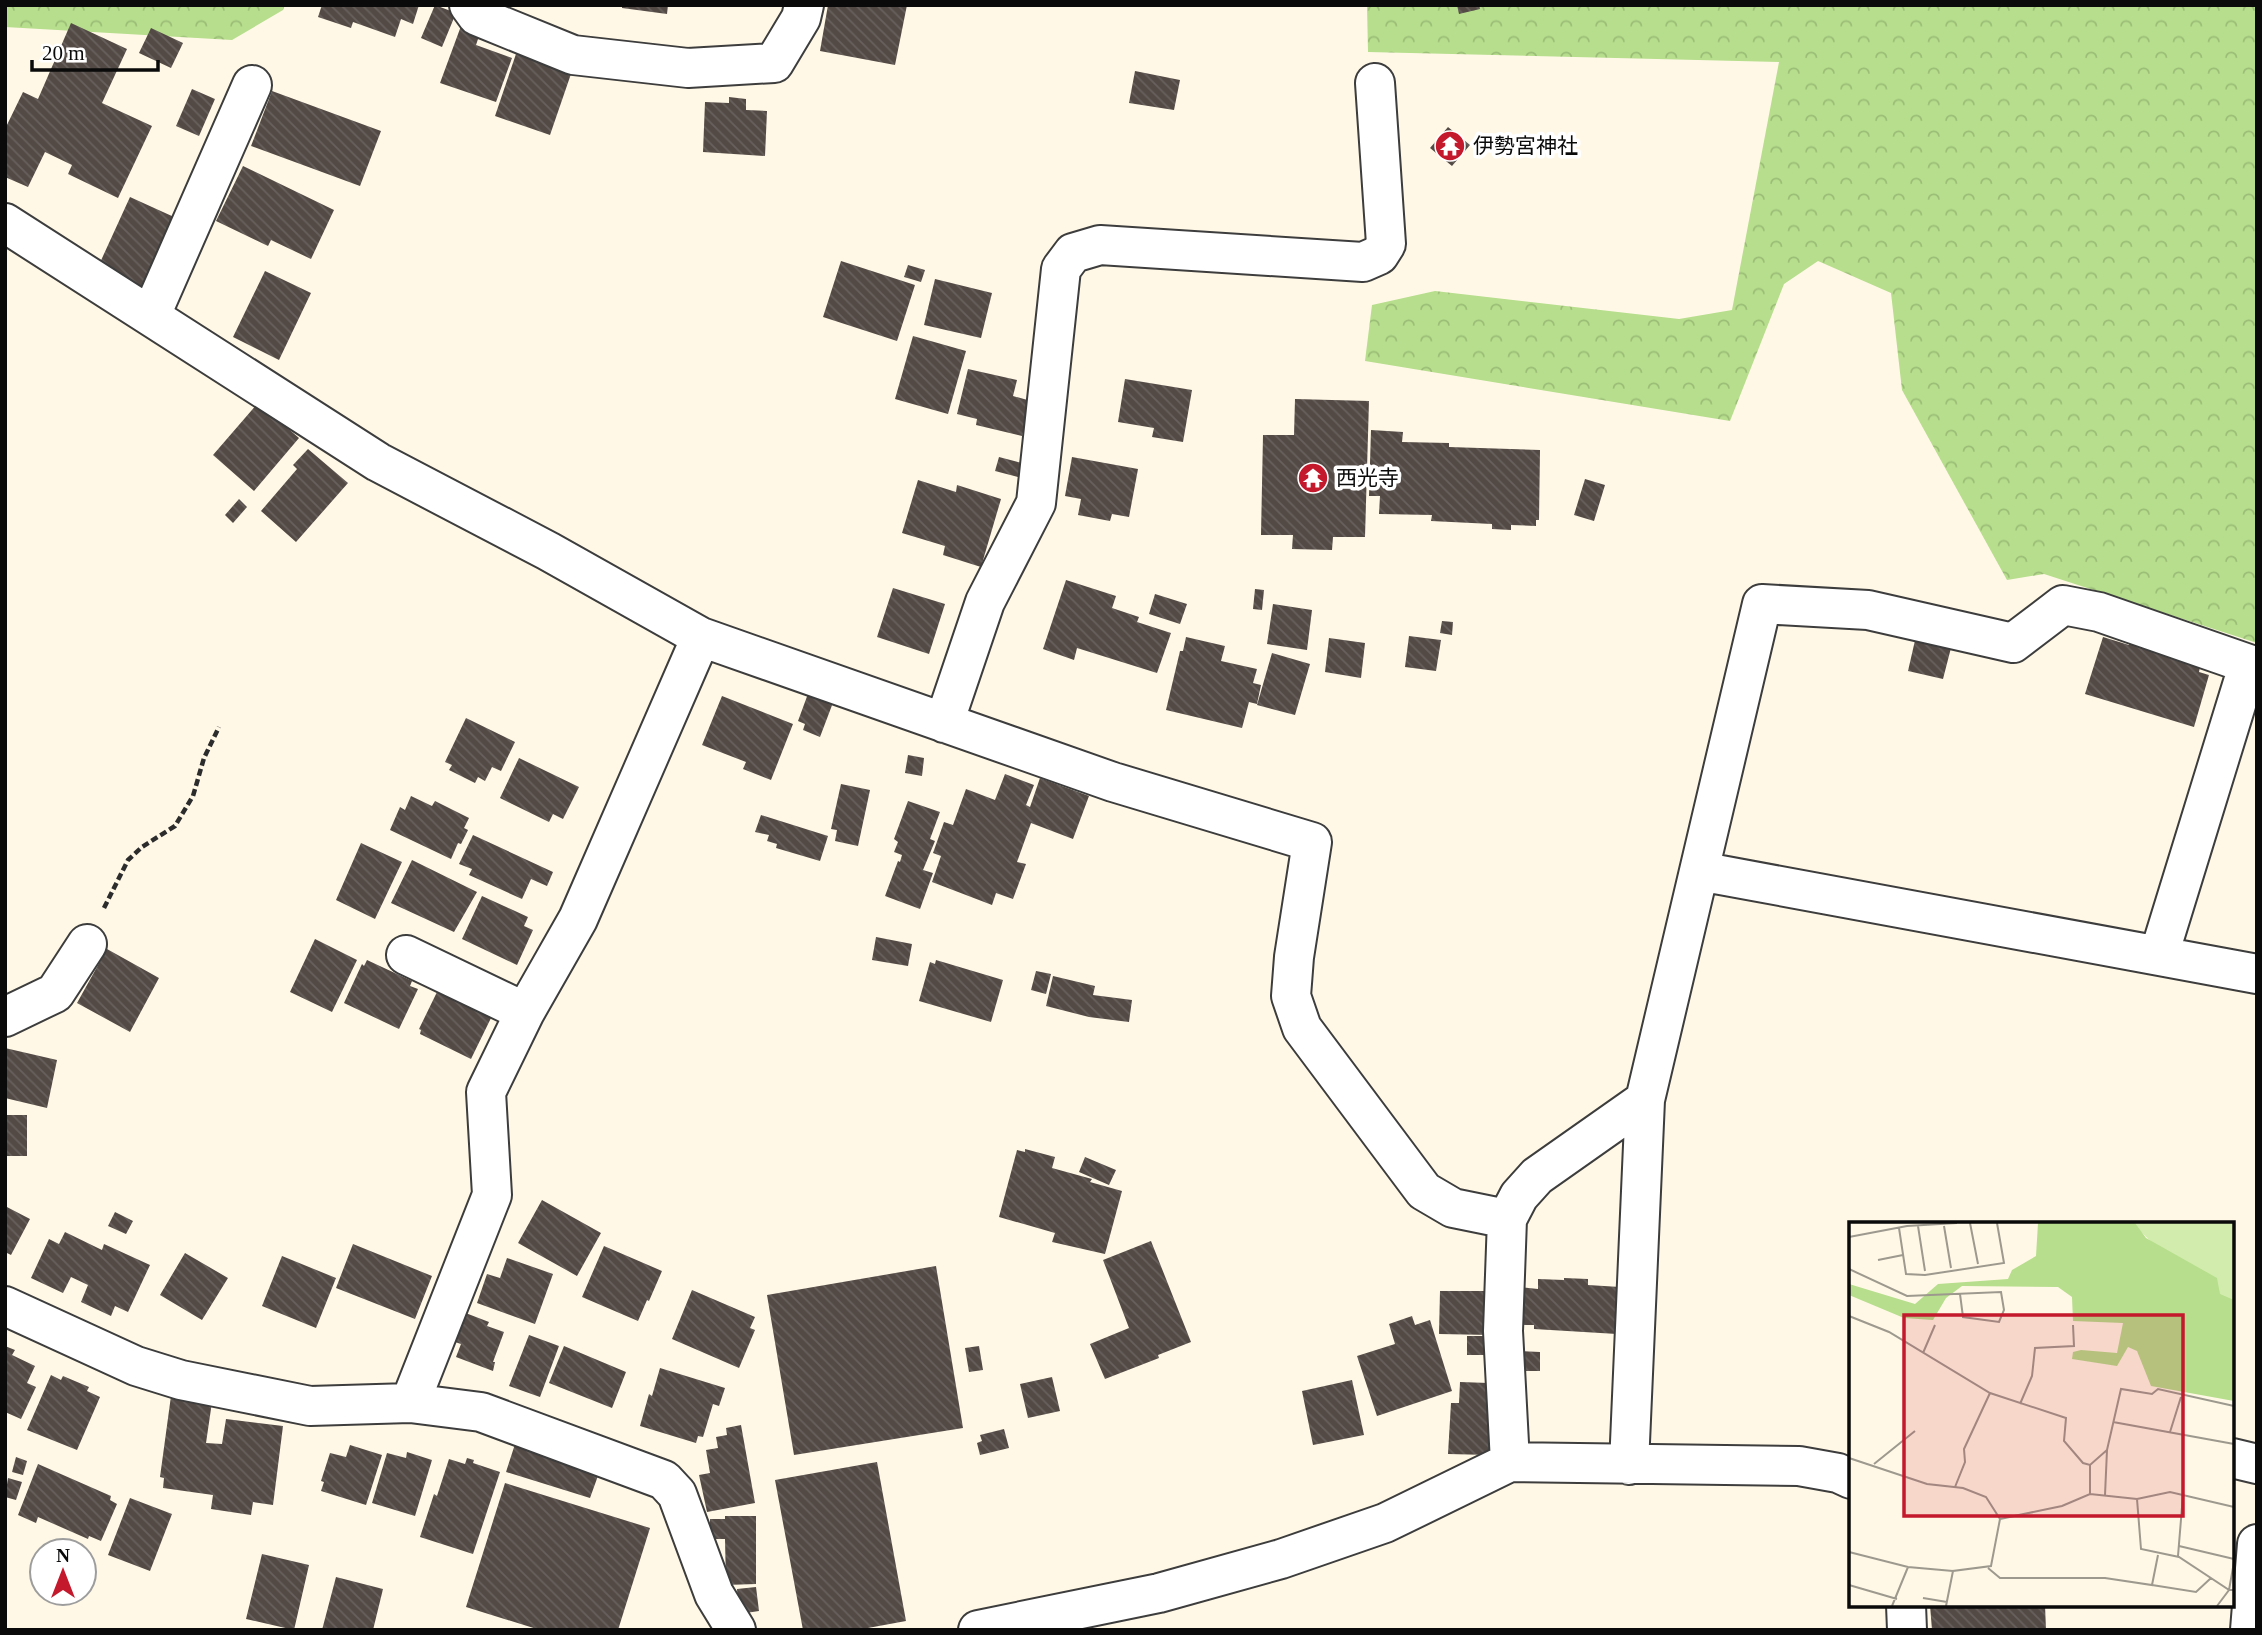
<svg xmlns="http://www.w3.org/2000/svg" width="2262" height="1635" viewBox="0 0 2262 1635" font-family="'Times New Roman','Noto Sans JP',serif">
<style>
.forest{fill:url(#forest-crowns)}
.building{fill:url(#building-back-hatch)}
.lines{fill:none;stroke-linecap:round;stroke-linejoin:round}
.minor-casing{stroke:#3d3d3d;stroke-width:42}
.path{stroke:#2c2c2c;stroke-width:4.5;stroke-dasharray:7 3.5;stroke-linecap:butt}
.minor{stroke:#fff;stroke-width:38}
.labels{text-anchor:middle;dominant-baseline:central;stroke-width:7;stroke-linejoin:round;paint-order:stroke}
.poi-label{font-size:21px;fill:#0a0a0a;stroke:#fff;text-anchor:start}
.inset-road{fill:none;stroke:#9d998e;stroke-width:2}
.view{fill:#c4182c;fill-opacity:0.15;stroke:#c4182c;stroke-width:3.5}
.inset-edge{fill:none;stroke:#0a0a0a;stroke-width:3.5}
</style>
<defs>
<pattern id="forest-crowns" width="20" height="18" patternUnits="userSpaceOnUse" patternTransform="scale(1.75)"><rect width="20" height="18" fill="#b6de8c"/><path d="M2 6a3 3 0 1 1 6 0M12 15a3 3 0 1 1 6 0" fill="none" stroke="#9bbd77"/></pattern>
<pattern id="building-back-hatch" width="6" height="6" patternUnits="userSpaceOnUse" patternTransform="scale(1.75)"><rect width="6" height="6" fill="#534a45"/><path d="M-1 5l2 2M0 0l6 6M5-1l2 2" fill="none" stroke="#67605c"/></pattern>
</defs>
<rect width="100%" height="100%" fill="#fff8e6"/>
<!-- forest -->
<path class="forest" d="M5,5H285L283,10L232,40L5,27Z
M1367,5H2257V643L2044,574L2007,580L1902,390L1891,293L1818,261L1784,284L1730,421L1365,361L1372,305L1435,291L1679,319L1732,310L1779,62L1368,52Z"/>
<!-- building -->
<path class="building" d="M322,5H419L413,24L401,19L395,37L353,22L351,28L318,17Z
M435,5L456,13L442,47L421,38Z
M622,5H668L667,14L622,8Z
M828,5H907L895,65L820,51Z
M1457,5H1479L1480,9L1459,14Z
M71,23L127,49L102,103L152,126L118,198L68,174L72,165L45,152L28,187L5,177V129L23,92L38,99Z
M461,26L480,33L476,45L512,58L496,102L440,83Z
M151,28L183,43L171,68L139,53Z
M517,51L572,71L550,135L495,116Z
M1135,71L1180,80L1174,110L1129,103Z
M192,89L215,99L199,136L176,126Z
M272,91L381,131L360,186L251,146Z
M729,97L746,99V110L767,111L765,156L703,152L705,102L729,103Z
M1448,127L1470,145L1452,166L1430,148Z
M243,166L334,210L311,259L271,240L268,246L216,221Z
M130,197L174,217L142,287L98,267Z
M841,261L915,285L897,341L823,317Z
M908,265L925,270L921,282L904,277Z
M265,271L311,293L279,360L233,337Z
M935,279L992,293L981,338L924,325Z
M913,336L966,351L948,414L895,399Z
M968,369L1017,380L1013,396L1031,401L1022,436L976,425L977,419L957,414Z
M1125,379L1192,390L1183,442L1152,437L1154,428L1118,422Z
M1295,399L1369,401L1365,537H1333L1332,550L1292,549L1293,535H1261L1263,435H1294Z
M258,403L299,438L254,491L213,455Z
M1371,430L1403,432L1402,442L1449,443V447L1540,450L1539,520H1536V526L1511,525V530L1492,529V524L1431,521L1432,515L1379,514L1380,496H1369Z
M308,449L348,483L296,542L261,511L297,469L293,465Z
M999,457L1026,464L1022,478L995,471Z
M1072,457L1138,469L1129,517L1112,514L1110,521L1078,515L1081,499L1065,496Z
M1585,479L1605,485L1594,521L1574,515Z
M918,480L956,492L957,485L1001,499L981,567L943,555L945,546L902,533Z
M239,499L247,507L233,523L225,515Z
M1066,580L1116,596L1112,608L1139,617L1137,622L1171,633L1157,673L1077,648L1074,660L1043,649Z
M893,588L945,604L929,654L877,637Z
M1255,589L1264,590L1262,610L1253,609Z
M1155,594L1187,604L1180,624L1149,614Z
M1273,604L1312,610L1307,650L1267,644Z
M1442,621L1453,622L1452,635L1440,633Z
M2132,634L2200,667L2199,672L2209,675L2194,727L2085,694L2103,637L2129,645Z
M1409,636L1441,640L1436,671L1405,667Z
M1916,636L1952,644L1943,679L1908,671Z
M1186,637L1225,646L1221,661L1257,669L1253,683L1261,685L1257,704L1249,702L1242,728L1166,710L1180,651H1183Z
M1329,638L1365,643L1361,678L1325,672Z
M1272,653L1310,664L1295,715L1257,705Z
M809,691L834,700L820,737L803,730L805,724L798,721Z
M722,696L793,724L771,780L743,769L746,762L702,745Z
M466,718L515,742L501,771L492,767L485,781L478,777L475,783L449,770L452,765L445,762Z
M908,755L924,758L922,776L905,773Z
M519,758L579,787L563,819L553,814L549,822L500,798Z
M1005,774L1034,785L1026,805L1030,807L1040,778L1089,796L1073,839L1031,823L1017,862L1026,864L1013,899L996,893L992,905L932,882L941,856L933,853L944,822L953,825L966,789L995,800Z
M841,784L870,790L858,846L835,841L837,830L831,829Z
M411,796L432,806L435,801L469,818L464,828L468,830L461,844L458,843L451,859L390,830L400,807L405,810Z
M908,801L940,812L930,839L935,841L923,870L933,873L920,909L885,896L898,861L900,862L902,855L894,852L898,842L894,839Z
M761,815L828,836L820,861L776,848L777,844L767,841L769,835L755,832Z
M473,835L553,872L547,886L531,879L522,899L469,875L472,869L459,864Z
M361,843L402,862L375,919L336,900Z
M412,860L477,892L454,932L391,903Z
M482,896L528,917L524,926L533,930L517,965L462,939Z
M876,937L912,944L908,966L872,960Z
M315,939L357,960L332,1012L290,992Z
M107,949L159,978L130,1032L77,1003Z
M367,960L412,981L410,986L418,989L399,1029L344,1003L362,964L364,966Z
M936,960L1003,980L991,1022L919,1001L930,962L935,964Z
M1036,971L1051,974L1046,994L1031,990Z
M1053,976L1095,986L1093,995L1132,1000L1129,1022L1089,1017L1046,1006Z
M437,992L491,1018L471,1059L420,1034L421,1030L419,1029Z
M5,1048L57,1060L47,1108L5,1098Z
M5,1115H27V1156H5Z
M1025,1149L1055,1157L1052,1168L1092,1179L1090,1182L1122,1191L1105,1254L1052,1242L1055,1233L999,1217L1017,1150L1025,1152Z
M1085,1157L1116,1170L1109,1185L1079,1172Z
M542,1200L601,1233L577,1276L518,1243Z
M5,1206L30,1219L11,1255L5,1252Z
M115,1212L133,1221L126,1234L108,1226Z
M65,1232L102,1250L104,1244L150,1265L128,1312L115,1306L111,1316L81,1302L88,1285L71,1277L63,1293L31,1278L49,1239L59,1244Z
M1151,1241L1191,1342L1158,1355L1159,1358L1105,1379L1090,1344L1129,1328L1103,1260Z
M353,1244L432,1276L415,1319L336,1288Z
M604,1246L662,1271L649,1301L647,1300L638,1321L582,1297Z
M185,1253L228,1278L202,1320L160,1295Z
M282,1256L336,1278L316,1328L262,1306Z
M507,1258L553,1274L535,1324L477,1303L487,1274L500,1278Z
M936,1266L963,1428L794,1455L767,1295Z
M1564,1278L1588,1279V1285L1620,1287L1617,1334L1534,1329V1325H1518L1520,1287L1538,1289V1279L1564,1280Z
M692,1290L755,1317L750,1328L755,1330L739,1368L672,1339Z
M1440,1291H1491L1490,1335L1439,1334Z
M463,1312L489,1322L487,1326L504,1332L493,1362H495L493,1371L456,1357L461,1344L452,1341Z
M1412,1316L1415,1325L1430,1320L1452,1391L1377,1416L1357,1356L1395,1344L1389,1324Z
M529,1335L559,1346L540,1397L509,1386Z
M1467,1336H1489V1355H1467Z
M5,1346L15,1350L12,1355L35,1366L27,1383L36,1387L21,1419L5,1412Z
M564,1346L626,1372L612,1408L549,1383Z
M979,1346L983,1370L969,1372L965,1348Z
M1518,1351L1540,1352V1371H1518Z
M660,1368L725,1388L719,1406L713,1404L703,1437L698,1436L696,1443L640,1426L649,1394L652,1396Z
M51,1375L61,1380L63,1376L89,1387L87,1391L100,1397L77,1450L27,1430Z
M1052,1377L1060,1411L1028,1418L1020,1384Z
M1352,1380L1364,1435L1313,1445L1302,1391Z
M1460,1382L1489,1383L1491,1405L1489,1455L1448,1454L1451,1403H1459Z
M171,1396L212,1402L206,1443L222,1444L226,1419L283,1426L273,1505L253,1502L251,1515L211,1509L213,1495L163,1488L164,1478L160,1477Z
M741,1425L755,1503L707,1512L699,1475L710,1473L706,1450L718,1448L716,1437L727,1435L726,1428Z
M1004,1429L1009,1448L980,1455L977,1443L982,1441L980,1435Z
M516,1441L599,1473L590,1498L506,1472Z
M350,1445L382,1455L366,1505L321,1491L324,1482L321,1481L330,1453L346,1457Z
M407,1452L432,1460L415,1516L372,1503L387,1453L406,1458Z
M16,1457L27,1461L23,1475L12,1472Z
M467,1458L474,1460L473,1463L500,1472L473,1554L420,1537L434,1494L437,1496L449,1459L465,1464Z
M877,1462L906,1621L857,1630H803L775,1480Z
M38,1464L111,1496L110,1500L117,1504L101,1541L89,1536L88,1539L38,1517L36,1523L18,1515Z
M8,1478L22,1482L16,1500L5,1497Z
M505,1483L650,1528L618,1630H540L466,1607Z
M130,1498L172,1514L150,1571L108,1555Z
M725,1516H756V1584L726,1585L725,1539H710V1519H725Z
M262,1554L309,1565L294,1630L246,1619Z
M336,1577L383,1589L373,1630H322Z
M756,1587L759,1611L739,1614L737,1589Z
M1930,1605H2045L2046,1630H1932Z"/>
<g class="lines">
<!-- minor casing -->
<g class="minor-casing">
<path id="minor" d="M469,5L477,16L573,55L688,68L774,63L801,18L804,5
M5,223L378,462L548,551L701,637L1113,782L1312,842L1294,957L1291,996L1302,1028L1424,1191L1453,1208L1507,1219L1519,1196L1537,1176L1645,1100L1762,604L1868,610L2013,643L2063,605L2099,612L2257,667
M151,315L252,85
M944,723L985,602L1036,503L1061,269L1073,253L1100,245L1363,262L1379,255L1386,244L1375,83
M1699,871L2257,974
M406,955L525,1012
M2159,955L2248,666
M5,1017L55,993L87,944
M1507,1219L1503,1331L1510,1462
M5,1306L136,1366L181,1380L310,1406L410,1403L481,1412L664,1480L677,1494L714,1594L736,1630
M410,1403L492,1195L486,1092L525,1012L578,919L701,637
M2232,1458L2257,1464
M1629,1465L1645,1100
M1906,1605L1907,1630
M978,1630L1159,1593L1281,1559L1385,1523L1510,1462L1799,1466L1838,1473L1851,1479
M2250,1630L2257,1544"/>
</g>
<!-- path -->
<path class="path" d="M104,908L128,860L142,847L175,826L193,796L204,758L219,727"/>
<!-- minor -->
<use href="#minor" class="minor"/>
</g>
<!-- icons -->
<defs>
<g id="temple-disc" transform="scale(1.575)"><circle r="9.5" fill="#c4182c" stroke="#fff"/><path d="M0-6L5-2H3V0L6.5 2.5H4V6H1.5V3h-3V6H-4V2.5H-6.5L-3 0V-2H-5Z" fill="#fff"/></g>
</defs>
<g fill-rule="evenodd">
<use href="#temple-disc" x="1450" y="146"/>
<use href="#temple-disc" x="1313" y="478"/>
</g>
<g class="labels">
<!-- poi labels -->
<g class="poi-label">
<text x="1473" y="146">伊勢宮神社</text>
<text x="1336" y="478">西光寺</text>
</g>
</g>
<!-- overview -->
<g transform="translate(1849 1222)">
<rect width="385" height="385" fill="#fff8e6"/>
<path d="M283,1H385V87L367,83Z" fill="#d2ecad"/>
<path d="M189,1H286L297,16L368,56L371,72L385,78V179L302,164L288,129L279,125L268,144L223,137L224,130L232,128L268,131L274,101L224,99L223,75L209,65L113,64L97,76L84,98L55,96L0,73V62L66,82L89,62L159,57L163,48L187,34Z" fill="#b6de8c"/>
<path class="inset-road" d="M121,1L129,42M69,4L76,49M95,4L102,46M50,6L57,52L76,53L155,41L148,1M0,15L58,4L108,1M29,38L54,33M0,47L58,74L152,70L155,88L150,100L114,95L111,72M0,94L40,110L141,171L217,196L215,219L234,241L241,243L258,228L272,167L303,172L309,167L385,184M74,131L86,103M171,182L183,154L186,126L225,124L224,103M264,200L385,222M321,210L332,175M0,236L78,262L114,266L137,275L151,297M25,242L66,209M241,243V272M106,265L116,240L115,227L141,171M256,273L258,228M288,277L292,327L330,335L380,368L368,384M151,297L213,284L241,272L288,277L321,270L385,285M330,324L385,337M0,330L59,345L104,349M329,334L334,273M385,340L380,368H385M139,346L151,356H256L303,363L309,333M0,363L48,377M303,363L347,370L362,356M74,376L98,380M43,384L59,345M97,384L104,349L142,344L151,297"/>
<path class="view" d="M55,93H334V294H55Z"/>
<rect width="385" height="385" class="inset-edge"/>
</g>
<!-- border -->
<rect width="2262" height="1635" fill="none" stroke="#0a0a0a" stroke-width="14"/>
<!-- north arrow -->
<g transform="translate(63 1572)"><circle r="33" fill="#ffffff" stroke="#9d9d9d" stroke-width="2"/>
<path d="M0-5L12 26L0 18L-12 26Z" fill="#c4182c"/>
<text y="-10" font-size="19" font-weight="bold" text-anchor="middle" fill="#0a0a0a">N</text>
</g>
<!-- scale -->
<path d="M32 60v10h126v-10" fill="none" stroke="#0a0a0a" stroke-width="3.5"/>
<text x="42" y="60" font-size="21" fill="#0a0a0a" stroke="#ffffff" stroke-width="5" paint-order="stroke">20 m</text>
</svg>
